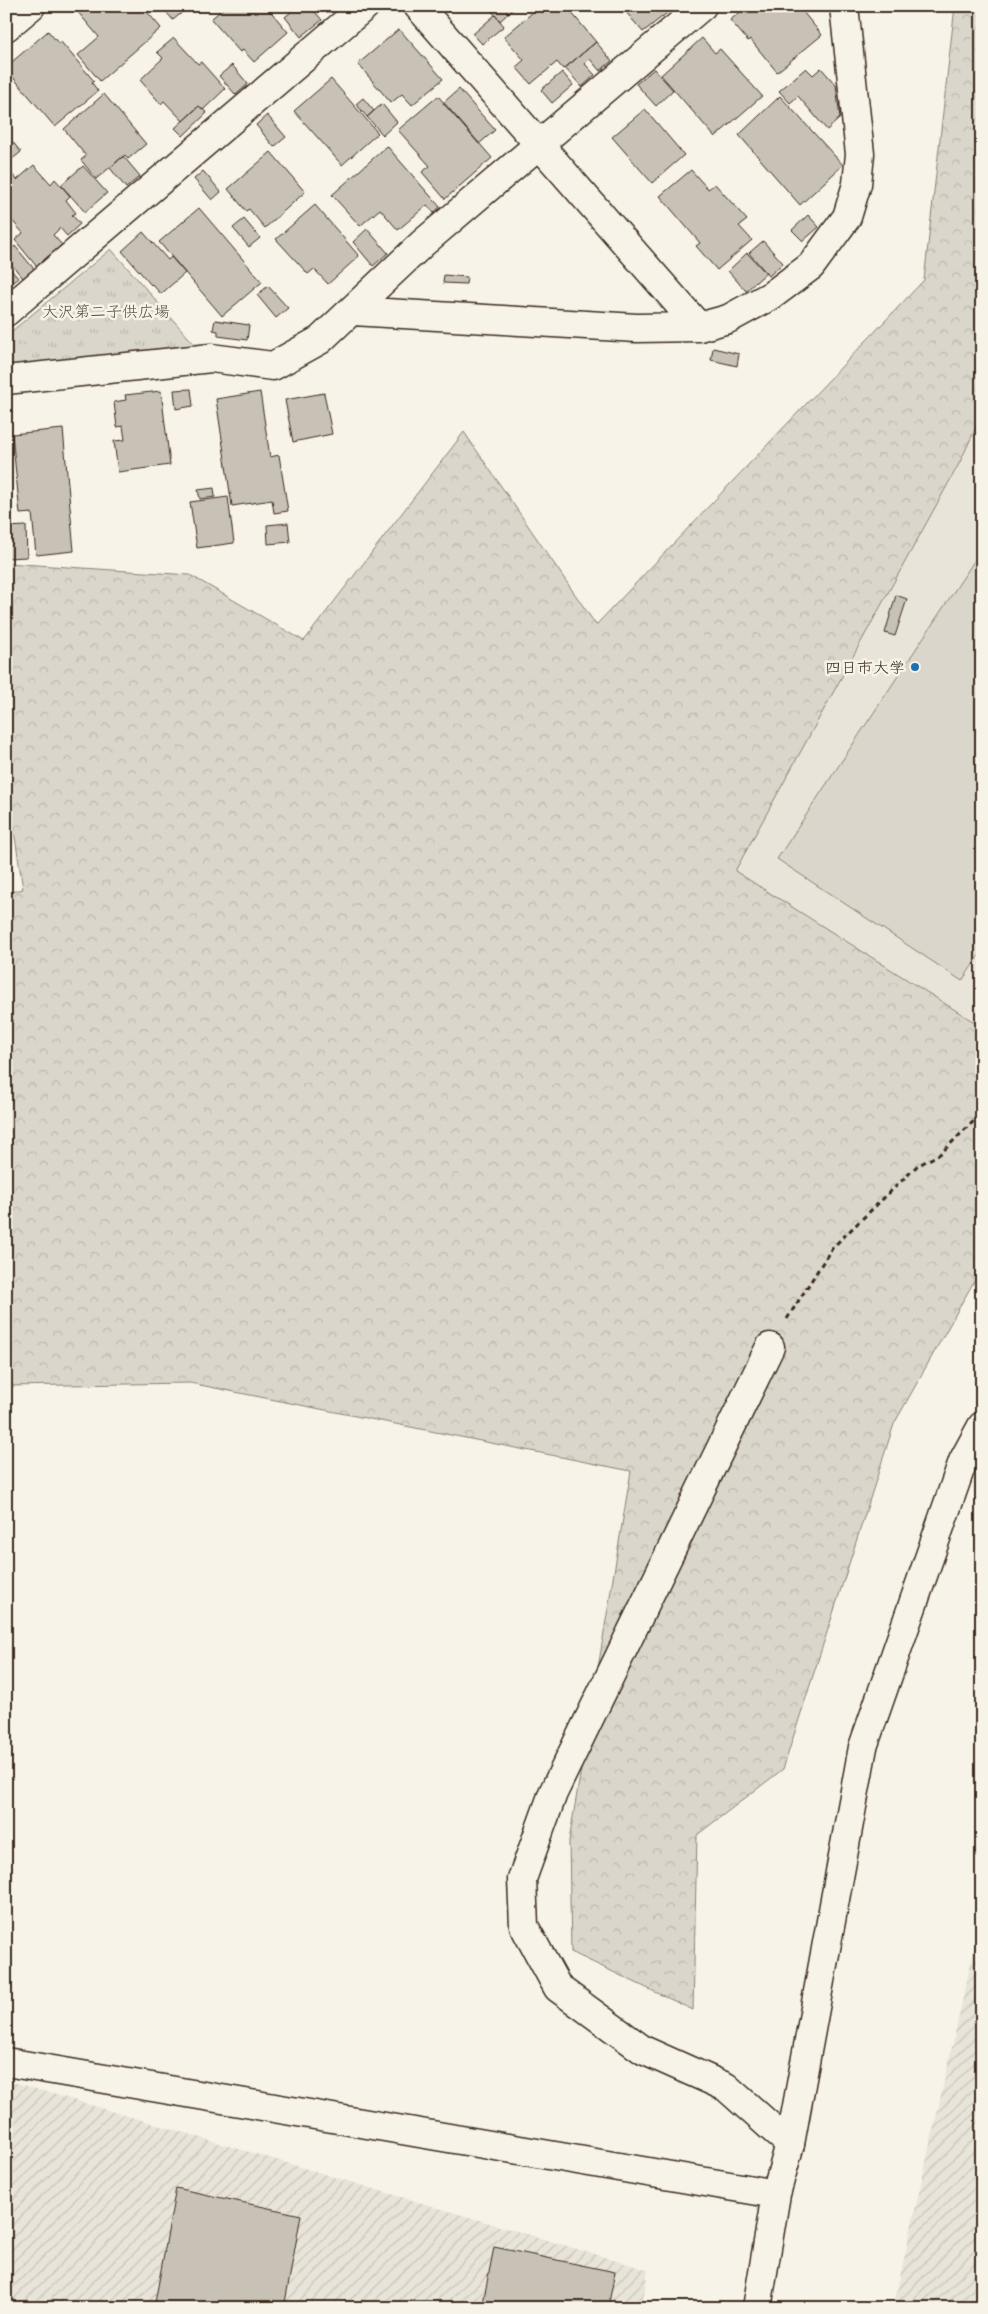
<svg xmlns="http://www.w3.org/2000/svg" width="988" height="2314" viewBox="0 0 988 2314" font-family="'Patrick Hand','Klee One',sans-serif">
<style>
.built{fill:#e9e4d9}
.industrial{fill:url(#industrial-furrows)}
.grass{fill:url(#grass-tufts);stroke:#8b8074}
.forest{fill:url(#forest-crowns);stroke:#8b8074}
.pitch{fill:#dbd6cb;stroke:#8b8074}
.building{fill:#c8c1b6;stroke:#3b2a1e}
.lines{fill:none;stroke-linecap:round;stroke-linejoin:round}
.street-casing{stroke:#3b2a1e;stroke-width:31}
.secondary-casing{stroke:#3b2a1e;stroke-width:31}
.path{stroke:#3b2a1e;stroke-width:3;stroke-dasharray:5 4;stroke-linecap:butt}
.street{stroke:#f7f3e8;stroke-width:28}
.secondary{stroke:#f7f3e8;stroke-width:28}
.poi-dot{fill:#1f6fb2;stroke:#f7f3e8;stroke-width:2}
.labels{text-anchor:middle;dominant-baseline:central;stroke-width:5;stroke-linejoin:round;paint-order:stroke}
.park-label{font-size:16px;fill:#5b4c41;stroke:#f7f3e8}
.poi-label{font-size:16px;fill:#3b2a1e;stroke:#f7f3e8;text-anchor:end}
</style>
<defs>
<pattern id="industrial-furrows" width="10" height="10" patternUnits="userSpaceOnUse" patternTransform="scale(1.25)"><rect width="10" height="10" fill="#e9e4d9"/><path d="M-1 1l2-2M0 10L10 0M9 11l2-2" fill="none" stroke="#c9c4ba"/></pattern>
<pattern id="grass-tufts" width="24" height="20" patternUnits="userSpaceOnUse" patternTransform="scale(1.25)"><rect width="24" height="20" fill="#dbd6cb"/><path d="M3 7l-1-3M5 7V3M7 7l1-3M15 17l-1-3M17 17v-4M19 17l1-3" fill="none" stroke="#bdb8ae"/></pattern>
<pattern id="forest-crowns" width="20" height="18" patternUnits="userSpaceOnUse" patternTransform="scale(1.25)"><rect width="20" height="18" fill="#dbd6cb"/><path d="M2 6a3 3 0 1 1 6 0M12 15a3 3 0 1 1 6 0" fill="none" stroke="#bdb8ae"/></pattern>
</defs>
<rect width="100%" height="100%" fill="#f7f3e8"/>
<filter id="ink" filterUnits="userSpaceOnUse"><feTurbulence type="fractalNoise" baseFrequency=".02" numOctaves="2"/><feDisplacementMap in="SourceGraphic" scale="10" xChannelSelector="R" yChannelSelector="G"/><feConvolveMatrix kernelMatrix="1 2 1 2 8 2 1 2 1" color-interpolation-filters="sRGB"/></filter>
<g filter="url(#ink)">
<!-- built -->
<path class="built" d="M982,414V1027L981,1028L734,871L960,462Z"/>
<!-- industrial -->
<path class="industrial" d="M982,1914V2308H893Z
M6,2080L648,2270L642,2308H6Z"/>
<!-- grass -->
<path class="grass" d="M111,249L195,345L6,366V336Z"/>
<!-- forest -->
<path class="forest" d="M955,6H982V414L960,462L735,871L982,1027V1267L894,1424L783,1769L697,1835L693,2010L571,1952L569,1841L631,1471L190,1383L6,1386V893L23,889L6,778V563L190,575L304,641L464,432L596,625L924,280Z"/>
<!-- pitch -->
<path class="pitch" d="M982,549V951L962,981L777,859Z"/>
<!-- building -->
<path class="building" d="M82,6H142L161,28L100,81L78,55L99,37L77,11Z
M161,6H190L173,20Z
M226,6H266L288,32L254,62L243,50L240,52L211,19Z
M298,6H310L322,20L301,37L285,17Z
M488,6H516L500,21Z
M540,6H566L596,42L565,68L563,69L557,62L531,84L516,67L524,60L504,37Z
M617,6H630L623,13Z
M630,6H661L667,13L643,32L625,11Z
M748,6H798L822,35L777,72L750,39L748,41L730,20Z
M495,15L504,26L482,44L473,34Z
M399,29L443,79L412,105L402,94L391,103L358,64Z
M48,31L59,44L61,42L94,81L92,83L98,91L55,127L6,69V67Z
M174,38L198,64L201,62L225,89L203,110L199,106L183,121L164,101L161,104L140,80L163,58L157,52Z
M702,38L715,53L720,49L762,96L715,137L661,75Z
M596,42L612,61L600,71L590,59L585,64L595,75L582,87L565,68Z
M232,65L248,84L236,95L219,76Z
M806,68L813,75L821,68L836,85L840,118L827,130L798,96L790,103L779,91Z
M654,69L673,90L656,106L636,84Z
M562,72L573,85L552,103L541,90Z
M331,79L378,133L342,165L294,111Z
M459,89L495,130L479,144L443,103Z
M104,94L146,144L128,159L125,155L96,179L81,160L86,156L64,129Z
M438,96L492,158L445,199L422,172L430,166L398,130Z
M780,96L843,165L800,205L739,135Z
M363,98L374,111L367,117L356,104Z
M382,104L397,122L383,135L367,117Z
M199,106L207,113L183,136L175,128Z
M645,109L684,155L652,183L612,137Z
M267,115L286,137L274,147L256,125Z
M6,134L21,152L6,164Z
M387,146L440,207L434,213L427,205L398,230L380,209L360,226L332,195Z
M271,152L305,192L265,228L249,209L246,211L228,189Z
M123,156L140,176L126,188L110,168Z
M34,165L51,184L55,179L70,196L66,200L76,213L72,215L80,224L67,236L60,228L53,235L62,245L37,267L15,240L23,233L9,217L6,219V175L10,172L17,180Z
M83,166L107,193L85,212L61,185Z
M691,170L708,189L715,184L747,220L739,226L752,240L717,270L696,246L700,243L660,196Z
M203,171L221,192L212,200L194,179Z
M315,205L359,256L328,284L314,269L308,274L276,239Z
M199,208L262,282L222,316L159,242Z
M808,215L819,227L803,241L792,230Z
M244,219L260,238L249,247L233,228Z
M367,229L388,253L373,266L353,242Z
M143,232L168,260L171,257L185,273L161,294L152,284L151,285L122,251Z
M763,241L783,263L769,276L749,253Z
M15,246L34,269L23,278L6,258V254Z
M747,253L766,273L746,291L728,271Z
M6,264L18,278L6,287Z
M444,275L467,277L466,284L443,283Z
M268,286L288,308L276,318L257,295Z
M215,320L249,325L247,340L218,336V331L213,330Z
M713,348L739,354L737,366L711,360Z
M191,389L193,406L176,409L174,390Z
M161,391L170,465L118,472L114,441L125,440L123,426L117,427L114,402L126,400L125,395Z
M260,392L270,457L279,455L288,511L274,513L272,500L232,506L216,399Z
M324,393L332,434L293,442L285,400Z
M63,429L74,551L36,555L32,513L20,514L12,434Z
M214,488L215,497L200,499L198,490Z
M228,497L234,543L197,548L190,502Z
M288,523L290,542L268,544L267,525Z
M26,526L27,557L7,558L6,527Z
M896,595L907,599L895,636L885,633Z
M176,2188L301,2215L284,2308H154Z
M494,2247L615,2272L608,2308H482Z"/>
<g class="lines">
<!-- street casing -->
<g class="street-casing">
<path id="street" d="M418,6L699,327
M6,27L31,6
M353,311L637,328L699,327L728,319L772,295L811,266L847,217L857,184L860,154L844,6
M6,312L365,6
M6,380L211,358L273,366L320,340L423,243L702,6
M770,1347L553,1793L522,1879L524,1926L558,1988L643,2050L726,2087L790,2144"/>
</g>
<!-- secondary casing -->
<g class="secondary-casing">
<path id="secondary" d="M6,2062L776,2194
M757,2308L776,2194L790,2144L863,1747L963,1461L982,1426"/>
</g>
<!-- path -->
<path class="path" d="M787,1319L832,1248L917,1166L940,1154L982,1113"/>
<!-- street -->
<use href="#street" class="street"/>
<!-- secondary -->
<use href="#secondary" class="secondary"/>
</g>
</g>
<!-- markers -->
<circle class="poi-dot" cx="915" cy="667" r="5"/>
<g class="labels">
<!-- park labels -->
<g class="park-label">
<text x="106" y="311">大沢第二子供広場</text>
</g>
<!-- poi labels -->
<g class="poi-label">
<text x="905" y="667">四日市大学</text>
</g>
</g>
<!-- margin -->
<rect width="988" height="2314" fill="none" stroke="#f7f3e8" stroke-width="25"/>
<rect x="12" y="12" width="963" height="2289" fill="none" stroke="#3b2a1e" stroke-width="2" filter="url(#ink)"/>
</svg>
